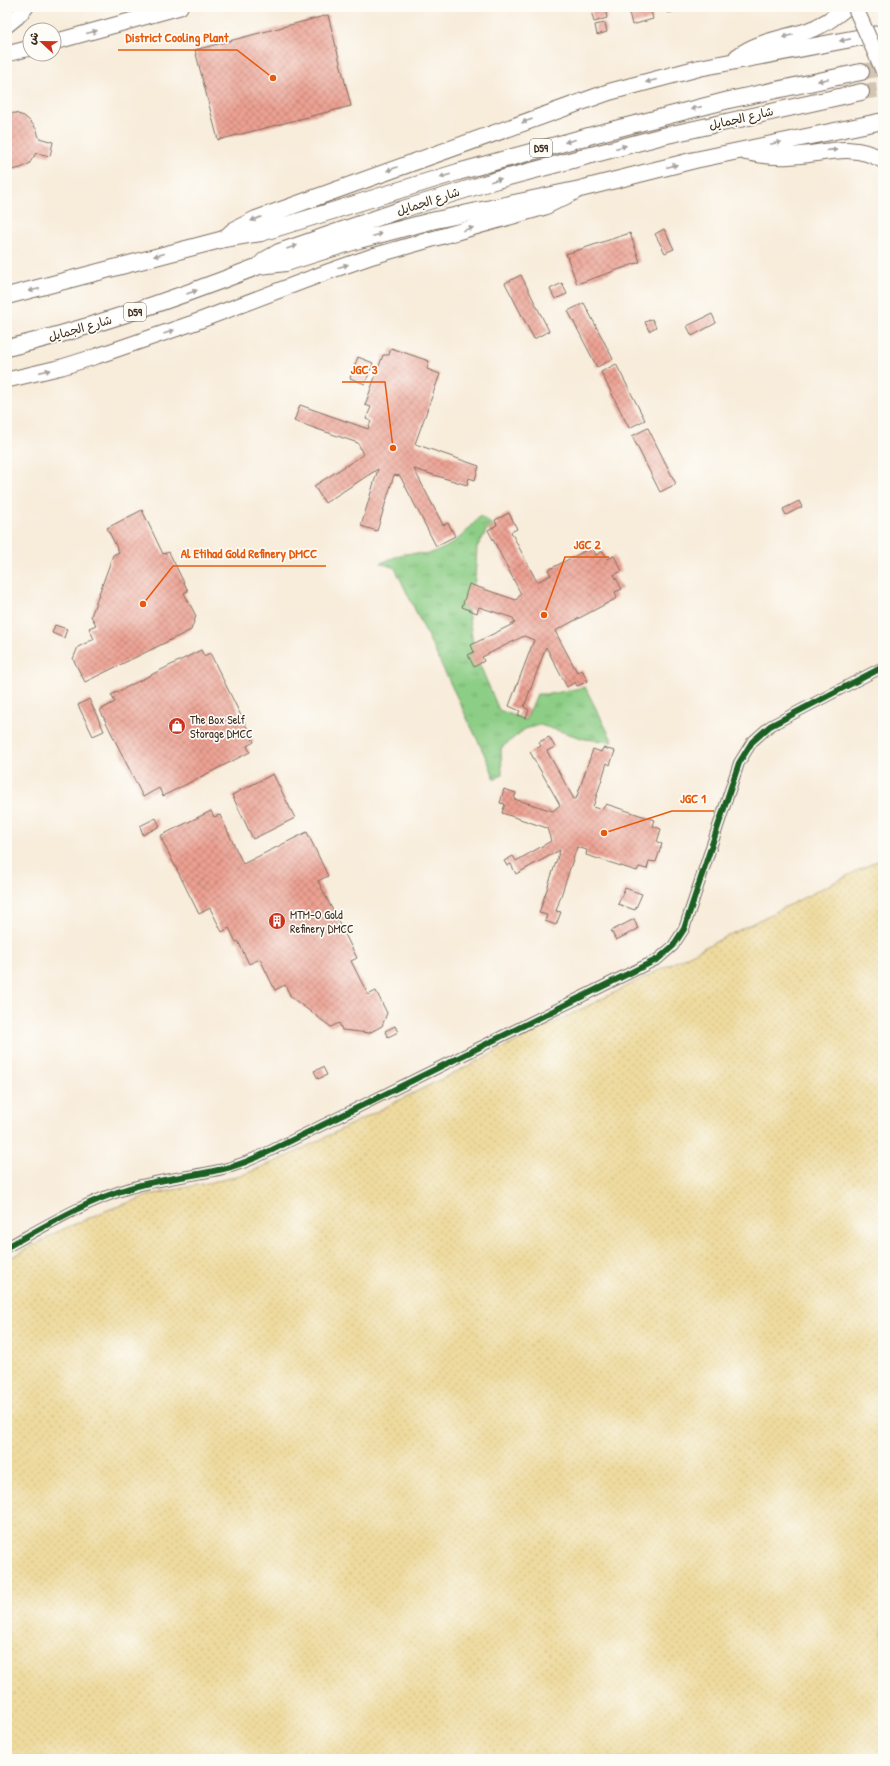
<svg xmlns="http://www.w3.org/2000/svg" width="890" height="1766" viewBox="0 0 890 1766" font-family="'Patrick Hand','Playpen Sans Arabic',sans-serif">
<style>
.grass{fill:url(#grass-tufts);stroke:#647c52}
.sand{fill:url(#sand-dots);stroke:#94825e}
.building{fill:url(#building-cross-hatch)}
.lines{fill:none;stroke-linecap:round;stroke-linejoin:round}
.primary-tunnel{stroke:#d2c5b4;stroke-width:16;stroke-dasharray:16 8;stroke-linecap:butt}
.street-casing{stroke:#7d6e60;stroke-width:12}
.secondary-casing{stroke:#7d6e60;stroke-width:17}
.primary-casing{stroke:#7d6e60;stroke-width:18}
.street{stroke:#fff;stroke-width:10}
.secondary{stroke:#fff;stroke-width:15}
.primary{stroke:#fff;stroke-width:16}
.secondary-bridge-casing{stroke:#7d6e60;stroke-width:17;stroke-linecap:butt}
.secondary-bridge{stroke:#fff;stroke-width:15}
.cycleway-casing{stroke:#fdfcf7;stroke-width:8}
.cycleway{stroke:#1b5e20;stroke-width:6}
.oneway{fill:#a79f9a}
.labels{text-anchor:middle;dominant-baseline:central;stroke-width:3.5;stroke-linejoin:round;paint-order:stroke}
.shield{fill:#fdfcf7;stroke:#75695f;stroke-width:1}
.shield-label{font-size:11px;font-weight:bold;fill:#3b2a1e}
.street-label{font-size:12px;fill:#3b2a1e;stroke:#fdfcf7}
.poi-label{font-size:12px;fill:#3b2a1e;stroke:#fdfcf7;text-anchor:start}
.leader{fill:none;stroke:#e8590c;stroke-width:1.5}
.callout-dot{fill:#e8590c;stroke:#fdfcf7;stroke-width:1.5}
.callout-label{font-size:13px;text-anchor:middle;font-weight:bold;fill:#e8590c;stroke:#fdfcf7;stroke-width:3.5;stroke-linejoin:round;paint-order:stroke}
</style>
<defs>
<pattern id="grass-tufts" width="24" height="20" patternUnits="userSpaceOnUse"><rect width="24" height="20" fill="#8dce86"/><path d="M3 7l-1-3M5 7V3M7 7l1-3M15 17l-1-3M17 17v-4M19 17l1-3" fill="none" stroke="#74a76d"/></pattern>
<pattern id="sand-dots" width="8" height="8" patternUnits="userSpaceOnUse"><rect width="8" height="8" fill="#eeda9e"/><path d="M2 2h.1M6 6h.1" fill="none" stroke="#cdbb88" stroke-width="1.8" stroke-linecap="round"/></pattern>
<pattern id="building-cross-hatch" width="8" height="8" patternUnits="userSpaceOnUse"><rect width="8" height="8" fill="#eca092"/><path d="M0 0l8 8M0 8l8-8" fill="none" stroke="#c08377"/></pattern>
</defs>
<rect width="100%" height="100%" fill="#fdfcf7"/>
<filter id="ink" filterUnits="userSpaceOnUse"><feTurbulence type="fractalNoise" baseFrequency=".025" numOctaves="2"/><feDisplacementMap in="SourceGraphic" scale="8" xChannelSelector="R" yChannelSelector="G"/><feConvolveMatrix kernelMatrix="1 2 1 2 8 2 1 2 1" color-interpolation-filters="sRGB"/></filter>
<filter id="wash" filterUnits="userSpaceOnUse"><feTurbulence type="fractalNoise" baseFrequency=".012" numOctaves="4" result="noise"/><feDisplacementMap in="SourceGraphic" scale="16" xChannelSelector="R" yChannelSelector="G"/><feGaussianBlur stdDeviation="0.9" result="paint"/><feColorMatrix in="noise" values="0 0 0 0 0 0 0 0 0 0 0 0 0 0 0 0 0 1.4 0 .05"/><feComposite in="paint" operator="in"/></filter>
<g filter="url(#wash)">
<rect width="100%" height="100%" fill="#f8ecda"/>
<!-- grass -->
<path class="grass" d="M480,516L494,526L486,530L485,534L477,547L475,580L467,604L474,651L499,710L526,720L537,694H551L585,687L613,742L585,739L540,725L525,729L501,748L502,774L495,780L489,764L395,568L381,563C388,560 396,556 404,554C412,552 422,555 431,553C452,548 467,532 480,516Z"/>
<!-- sand -->
<path class="sand" d="M883,858V1759H7V1260L59,1231L108,1210L150,1195L240,1176L284,1158Z"/>
<g id="blocks">
<!-- building -->
<path class="building" d="M590,7H605L607,18L594,22Z
M621,7H650L653,19L632,25L628,8L622,10Z
M665,7H687V8L667,13Z
M328,15L351,106L218,140L195,50Z
M605,23L607,32L597,35L595,25Z
M15,113L24,116L31,122L37,130L39,138L53,142L50,156L36,153L29,164L21,168L12,170H7V114Z
M664,229L674,249L665,253L655,234Z
M630,233L640,262L577,284L566,254Z
M521,275L549,331L534,339L505,283Z
M562,283L567,294L555,299L550,289Z
M584,303L613,359L597,367L568,311Z
M712,314L716,323L692,336L687,326Z
M652,319L656,327L649,331L645,322Z
M391,348L429,361L427,369L440,374L415,444L479,466L475,480L469,478L467,485L414,469L443,525L448,523L455,536L436,546L400,476L394,475L377,531L361,526L378,469L325,503L314,486L363,455L358,443L294,421L300,405L368,429L371,421L366,419L371,407L365,405L383,355H389Z
M358,357L373,363L365,384L350,378Z
M616,364L645,420L629,428L601,372Z
M648,428L676,484L660,492L632,436Z
M799,501L802,507L786,515L783,509Z
M142,510L163,554L169,552L188,591L184,593L196,616L191,630L85,682L73,659L78,647L94,639L89,628L96,625L91,616L113,555L119,552L107,528Z
M509,513L517,529L511,532L537,582L551,575L548,570L592,547L596,555L603,551L607,559L614,556L622,571L614,575L622,589L615,592L617,598L555,631L577,672L582,670L588,681L577,686L575,682L567,687L546,647L524,707L529,710L526,718L518,715L520,711L509,706L534,640L524,636L482,657L484,661L474,667L468,655L474,652L471,645L515,623L513,618L479,607L477,613L462,607L469,584L516,600L521,594L488,530L497,525L495,520Z
M55,625L67,629L64,638L52,633Z
M201,650L204,656L210,653L254,742L247,746L250,752L163,796L159,788L143,797L100,710L115,702L111,695Z
M89,699L104,731L93,736L78,705Z
M549,737L555,747L547,751L574,799H576L593,749L601,752L603,748L615,751L610,765L607,763L593,807L602,810L606,804L655,820L653,826L661,829L657,842L662,844L656,862L649,861L647,869L639,867L637,871L586,855L587,850L577,847L556,911L561,912L556,925L545,921L547,915L539,913L560,850L516,874L511,864L507,866L504,861L513,856L516,861L551,841L547,828L502,813L505,804L500,803L504,789L516,793L514,799L553,811L560,805L530,752L541,746L539,742Z
M273,774L295,818L253,839L232,795Z
M211,811L214,817L220,815L243,864L307,832L328,876L318,881L357,958L351,961L368,995L376,991L387,1013L382,1026L369,1033L342,1030L339,1023L331,1027L291,997L285,985L275,990L260,959L249,964L238,941L236,942L229,928L222,932L210,908L199,914L160,836Z
M156,818L160,826L143,835L140,826Z
M625,888L642,894L635,910L618,904Z
M634,919L638,929L616,940L611,931Z
M395,1026L398,1032L388,1037L385,1031Z
M323,1067L327,1075L318,1079L314,1071Z"/>
</g>
</g>
<g filter="url(#ink)">
<use href="#blocks" fill-opacity="0" stroke="#7d6e60" stroke-width="1"/>
<g class="lines">
<!-- primary-tunnel -->
<path class="primary-tunnel" d="M861,72L883,68
M861,92L883,89"/>
<!-- street casing -->
<g class="street-casing">
<path id="street" d="M7,1247C47,1225 86,1201 130,1188C163,1178 198,1176 231,1167C244,1163 256,1158 268,1152L658,959L673,946L684,929L739,763L752,742L770,726L883,667"/>
</g>
<!-- secondary casing -->
<g class="secondary-casing">
<path id="secondary" d="M7,25L17,17L26,7
M54,42L180,7
M7,54L30,48
M7,380L62,367L97,356L193,323L330,271L373,256L545,207L575,192"/>
</g>
<!-- primary casing -->
<g class="primary-casing">
<path id="primary" d="M737,57C758,41 783,39 807,31C823,26 834,17 847,7
M746,152C760,155 774,157 789,156C823,155 850,141 883,160
M224,239L234,230L256,219L609,92L699,68L883,33
M259,266L286,263L359,240L431,221L580,189L695,160L883,121
M7,296L224,239L261,233L458,172L596,134L729,100L861,72
M7,348C93,328 177,298 259,266L265,260L279,252L403,209L497,180L663,136L861,92"/>
</g>
<!-- street -->
<use href="#street" class="street"/>
<!-- secondary -->
<use href="#secondary" class="secondary"/>
<!-- primary -->
<use href="#primary" class="primary"/>
<!-- secondary-bridge casing -->
<g class="secondary-bridge-casing">
<path id="secondary-bridge" d="M855,7L883,70"/>
</g>
<!-- secondary-bridge -->
<use href="#secondary-bridge" class="secondary-bridge"/>
<!-- cycleway casing -->
<g class="cycleway-casing">
<path id="cycleway" d="M7,1247C47,1225 86,1201 130,1188C163,1178 198,1176 231,1167C244,1163 256,1158 268,1152L658,959L673,946L684,929L739,763L752,742L770,726L883,667"/>
</g>
<!-- cycleway -->
<use href="#cycleway" class="cycleway"/>
</g>
<!-- one-way arrows -->
<defs><path id="oneway-solid" d="M-6-.8H1V-3.2L6.5 0L1 3.2V.8H-6Z"/></defs>
<g class="oneway">
<use href="#oneway-solid" transform="translate(92 32) rotate(-15)"/>
<use href="#oneway-solid" transform="translate(788 36) rotate(166)"/>
<use href="#oneway-solid" transform="translate(845 40) rotate(169)"/>
<use href="#oneway-solid" transform="translate(823 80) rotate(168)"/>
<use href="#oneway-solid" transform="translate(651 81) rotate(165)"/>
<use href="#oneway-solid" transform="translate(696 108) rotate(166)"/>
<use href="#oneway-solid" transform="translate(527 121) rotate(160)"/>
<use href="#oneway-solid" transform="translate(570 141) rotate(165)"/>
<use href="#oneway-solid" transform="translate(776 143) rotate(-12)"/>
<use href="#oneway-solid" transform="translate(621 147) rotate(-15)"/>
<use href="#oneway-solid" transform="translate(832 150) rotate(-5)"/>
<use href="#oneway-solid" transform="translate(672 166) rotate(-14)"/>
<use href="#oneway-solid" transform="translate(392 169) rotate(160)"/>
<use href="#oneway-solid" transform="translate(445 176) rotate(163)"/>
<use href="#oneway-solid" transform="translate(496 180) rotate(-16)"/>
<use href="#oneway-solid" transform="translate(256 219) rotate(159)"/>
<use href="#oneway-solid" transform="translate(468 229) rotate(-16)"/>
<use href="#oneway-solid" transform="translate(377 235) rotate(-16)"/>
<use href="#oneway-solid" transform="translate(292 247) rotate(-19)"/>
<use href="#oneway-solid" transform="translate(159 255) rotate(166)"/>
<use href="#oneway-solid" transform="translate(343 266) rotate(-18)"/>
<use href="#oneway-solid" transform="translate(34 290) rotate(165)"/>
<use href="#oneway-solid" transform="translate(192 292) rotate(-20)"/>
<use href="#oneway-solid" transform="translate(169 332) rotate(-20)"/>
<use href="#oneway-solid" transform="translate(45 371) rotate(-13)"/>
</g>
</g>
<!-- icons -->
<defs>
<g id="shop-disc" transform="scale(0.9)"><circle r="9.5" fill="#c8321e" stroke="#fdfcf7"/><path d="M-5-2.5h2.3a2.7 3.5 0 0 1 5.4 0H5L5.5 6h-11ZM-1.5-2.5h3a1.5 2.3 0 0 0-3 0Z" fill="#fff"/></g>
<g id="building-disc" transform="scale(0.9)"><circle r="9.5" fill="#c8321e" stroke="#fdfcf7"/><path d="M-4-6H4V6H1V3H-1V6H-4ZM-2.5-4.3h1.7v1.8h-1.7ZM.8-4.3h1.7v1.8H.8ZM-2.5-1h1.7V.8h-1.7ZM.8-1h1.7V.8H.8Z" fill="#fff"/></g>
</defs>
<g fill-rule="evenodd">
<use href="#shop-disc" x="177" y="726"/>
<use href="#building-disc" x="277" y="921"/>
</g>
<g class="labels">
<!-- shield labels -->
<g class="shield">
<rect x="530" y="139" width="22" height="18" rx="3"/>
<rect x="124" y="303" width="22" height="18" rx="3"/>
</g>
<g class="shield-label">
<text x="541" y="148">D59</text>
<text x="135" y="312">D59</text>
</g>
<!-- street labels -->
<g class="street-label">
<text transform="translate(741 118) rotate(-13)">شارع الجمايل</text>
<text transform="translate(428 201) rotate(-18)">شارع الجمايل</text>
<text transform="translate(80 328) rotate(-16)">شارع الجمايل</text>
</g>
<!-- poi labels -->
<g class="poi-label">
<text x="190" y="719">The Box Self<tspan x="190" dy="14">Storage DMCC</tspan></text>
<text x="290" y="914">MTM-O Gold<tspan x="290" dy="14">Refinery DMCC</tspan></text>
</g>
</g>
<!-- callouts -->
<path class="leader" d="M273 78L237 50H118M393 448L385 382H342M544 615L565 557H609M143 604L173 566H326M604 833L672 811H714"/>
<g class="callout-dot">
<circle cx="273" cy="78" r="4"/>
<circle cx="393" cy="448" r="4"/>
<circle cx="544" cy="615" r="4"/>
<circle cx="143" cy="604" r="4"/>
<circle cx="604" cy="833" r="4"/>
</g>
<g class="callout-label">
<text x="177" y="42">District Cooling Plant</text>
<text x="364" y="374">JGC 3</text>
<text x="587" y="549">JGC 2</text>
<text x="249" y="558">Al Etihad Gold Refinery DMCC</text>
<text x="693" y="803">JGC 1</text>
</g>
<!-- margin -->
<rect width="890" height="1766" fill="none" stroke="#fdfcf7" stroke-width="24"/>
<!-- north arrow -->
<g transform="translate(42 42) rotate(292)"><circle r="19" fill="#fdfcf7" stroke="#afa8a0"/>
<path d="M0-3L7 15L0 10L-7 15Z" fill="#c8321e"/>
<text y="-6" font-size="11" font-weight="bold" text-anchor="middle" fill="#3b2a1e">ش</text>
</g>
</svg>
